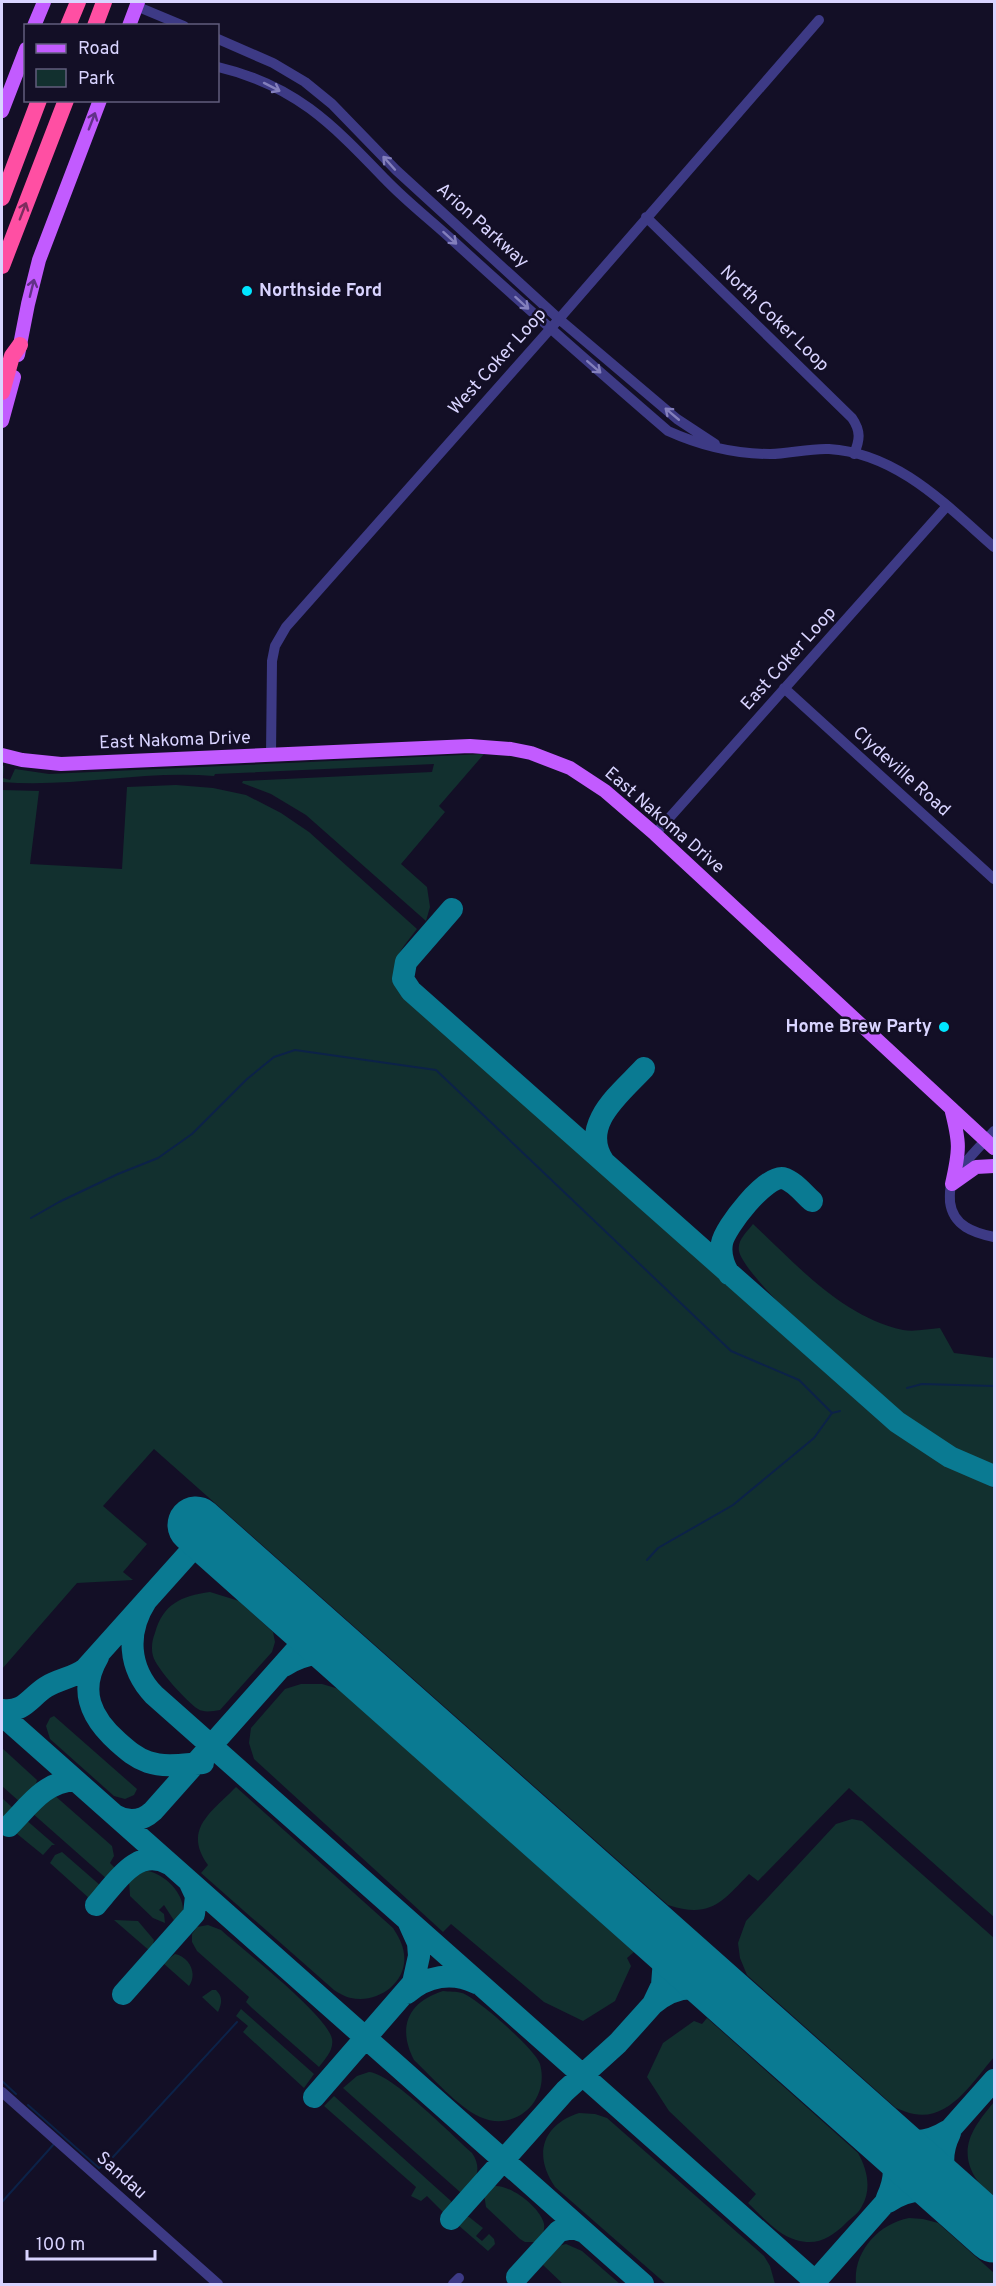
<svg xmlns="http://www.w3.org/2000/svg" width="996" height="2286" viewBox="0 0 996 2286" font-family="Overpass,sans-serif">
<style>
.green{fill:#12302f}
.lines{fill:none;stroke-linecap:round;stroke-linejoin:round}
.stream{stroke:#0c2248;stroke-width:2}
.taxiway{stroke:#0a7a92;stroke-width:22}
.runway{stroke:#0a7a92;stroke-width:57}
.minor{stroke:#3d3a85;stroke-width:10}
.major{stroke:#c25bff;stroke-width:14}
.highway{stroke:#ff4fa3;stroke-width:16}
.oneway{stroke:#837fbc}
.oneway2{stroke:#623188}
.oneway3{stroke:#7d2c5e}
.poi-dot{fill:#00e5ff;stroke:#130f26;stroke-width:2}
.labels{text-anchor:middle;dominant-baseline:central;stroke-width:5;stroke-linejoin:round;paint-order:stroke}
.street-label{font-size:18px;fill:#d9d4ff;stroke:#130f26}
.poi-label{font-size:18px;font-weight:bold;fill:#d9d4ff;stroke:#130f26;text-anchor:start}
</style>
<rect width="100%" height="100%" fill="#130f26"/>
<!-- green -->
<path class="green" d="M484,754L439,806L445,812L401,864L427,887L430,907L426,921L306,815L271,794L242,783L243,781L432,772L434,764L215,774L214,776C143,770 72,788 2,782V765L4,766L3,778L10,780L15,769L49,774Z
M176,785L213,788L246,795L281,813L309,832L417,929C398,953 387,964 401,995L884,1425C919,1450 955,1470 994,1488V1917L849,1788L758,1881L749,1874C722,1902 710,1919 668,1905L154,1449L103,1506L147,1544L123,1572L133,1580L77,1583L2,1669V790L39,791L30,864L122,869L127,787Z
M753,1224C798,1266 841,1316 903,1330C914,1332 929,1329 940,1328L954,1353L994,1358V1466C974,1458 951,1449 933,1437C899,1414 746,1284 739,1251C737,1240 747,1232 753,1224Z
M210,1592L239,1601L273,1632L275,1642L272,1652L220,1710C213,1711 204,1713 198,1709C187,1702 156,1668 153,1656C151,1649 152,1640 155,1633C163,1604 181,1596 210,1592Z
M301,1684H322L339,1689L634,1952L627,1958L631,1966L615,2001L583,2021L544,2002L451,1924L443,1932L254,1759L249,1743L251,1728L285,1689Z
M54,1716L137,1789L134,1795L125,1799L114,1796L50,1739L46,1726L50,1718Z
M2,1748L37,1780L35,1788L21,1803L2,1786Z
M236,1787L393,1928C398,1936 403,1944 404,1954C408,1983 377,2004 351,1998C345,1997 339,1993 334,1990L201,1873L208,1865C182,1829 212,1812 236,1787Z
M53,1794L112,1846L114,1856L110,1863L117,1870L108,1880L31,1812L47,1795Z
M2,1798L15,1810L4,1821L2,1820Z
M25,1819L55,1845H52L43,1855L16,1833V1829Z
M852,1819L862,1821L994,1938V2057C974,2080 950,2121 914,2114C908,2113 902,2110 896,2108L747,1975L740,1958L738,1943L746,1921L836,1824Z
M62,1852L101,1886L90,1899L50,1863L55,1855Z
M148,1871C166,1875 185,1894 183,1913L175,1922L164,1905L159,1910L164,1914L165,1923L153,1918L130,1896L129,1880L136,1873Z
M114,1920L138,1921L154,1940L151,1952Z
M208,1925L221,1930C242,1949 328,2016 332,2039C334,2050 325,2059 319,2067L252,2008L246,2002L249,1997L197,1951L192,1942V1934L197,1927Z
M175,1954C189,1957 198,1973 189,1986L163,1963Z
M212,1990H216C223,1997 222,2003 218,2012L202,1997Z
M443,1991C449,1992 456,1991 462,1993C476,1997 536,2050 540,2064C550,2100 516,2133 480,2117C457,2106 433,2078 414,2060C397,2027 408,2002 443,1991Z
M241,2009L314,2074L304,2088L243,2032L248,2026L236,2016Z
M707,2018L858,2153C867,2169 872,2189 862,2206C859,2213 851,2218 846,2223C831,2238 817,2246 796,2240C777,2235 762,2216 748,2203L756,2194L669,2111L647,2077L663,2043L694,2021L702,2024Z
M369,2072C392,2074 451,2134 472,2153C482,2168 477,2178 466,2192H460L343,2088L357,2076Z
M334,2096L451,2201L452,2207L445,2214L427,2196L421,2201L411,2196L416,2187L324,2106Z
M994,2102V2196C989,2191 981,2186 977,2180C956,2149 974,2126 994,2102Z
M579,2113L595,2114L607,2118L764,2256L770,2266L775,2284H666L555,2187C533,2155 542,2125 579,2113Z
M495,2186C511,2185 541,2208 544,2224C545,2231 542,2236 538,2242H525L520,2239L486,2207L484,2194Z
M463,2217H469L483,2228L476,2236L482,2241L489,2234L494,2239L495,2244L488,2251L457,2224Z
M909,2218L923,2219L938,2223L994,2273V2284H856C853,2252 878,2224 909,2218Z
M566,2244L582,2251L620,2284H563L542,2264C545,2253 555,2246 566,2244Z"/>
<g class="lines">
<!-- stream -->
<path class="stream" d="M31,1218L59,1202L118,1174L158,1158L192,1134L247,1079L274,1057L295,1050L436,1070L731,1351L799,1380L832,1413
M907,1388L922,1384L994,1386
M647,1560L658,1548L733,1505L814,1438L832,1413L840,1411
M2,2081L16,2094
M28,2105L99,2168L108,2162
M113,2157L237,2022
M2,2202L54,2144"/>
<!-- taxiway -->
<path class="taxiway" d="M452,909L406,962L403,979L411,991L897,1422L950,1457L994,1476
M604,1162C578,1125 621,1093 644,1068
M729,1274C723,1264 720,1254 722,1243C725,1227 766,1175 783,1178C794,1181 804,1194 812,1201
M146,1601C126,1632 128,1668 154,1695L818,2284
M98,1657C78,1691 91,1718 118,1742C127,1750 136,1758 148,1762C166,1768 185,1764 203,1763
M284,1666C317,1645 333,1656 362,1673
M2,1710C24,1713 30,1697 46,1687C59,1679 73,1678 85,1669L206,1534
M2,1715L643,2284
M115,1815C128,1823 141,1822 153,1811L314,1630
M9,1826C29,1806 44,1782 75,1780
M96,1905C115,1884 137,1845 169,1864
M407,1993C427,1976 452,1971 476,1983
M123,1994L194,1914L196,1896L189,1881
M653,2004C681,1981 704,1986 734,2002
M314,2097L413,1983L419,1956L418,1943L409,1923
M875,2128C902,2141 920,2148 947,2131
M876,2129C892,2154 901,2168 887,2198
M950,2133C937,2159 944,2181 960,2203
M888,2202C914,2185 934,2189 960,2203
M451,2219L565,2091L618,2043L653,2004L662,1985L664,1959L659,1941L646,1925
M517,2277L559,2231L573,2228L584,2232
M813,2284L994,2080"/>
<!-- runway -->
<path class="runway" d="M196,1525L994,2234"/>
<!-- minor -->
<path class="minor" d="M136,6L184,26
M218,39L273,63L305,82L332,104L396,170L559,319L677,419L715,444
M218,67C295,85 332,124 385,179C405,200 428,218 449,237C521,303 594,367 668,431C699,445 735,454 770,454C789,454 809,448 829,449C897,453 946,505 994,547
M646,217L852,418C861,431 860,440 854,454
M784,688L994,879
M271,755L272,661L275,646L286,627L559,319L819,20
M655,834L947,506
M994,1131C980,1147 961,1164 952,1183C949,1189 950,1195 950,1202C953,1226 974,1233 994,1237
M2,2092L218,2284
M453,2284L459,2278"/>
<!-- major -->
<path class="major" d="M34,26L44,2
M129,26L138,2
M2,111L26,49
M18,355L28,304L39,260L100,100
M2,421L14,377
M2,755L22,760L61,764L470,746L511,749L531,753L570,768L605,791L655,834L994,1148
M951,1108C960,1143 960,1149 952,1184
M952,1184L976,1167L994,1166"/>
<!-- highway -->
<path class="highway" d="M68,26L78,2
M95,26L104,2
M2,198L39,100
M2,266L66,100
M2,392L12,356L20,345"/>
</g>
<!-- one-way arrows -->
<defs><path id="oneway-shaft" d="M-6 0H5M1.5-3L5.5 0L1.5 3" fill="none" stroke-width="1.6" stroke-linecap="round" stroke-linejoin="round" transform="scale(1.5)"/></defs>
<g class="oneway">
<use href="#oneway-shaft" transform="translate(272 87) rotate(27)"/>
<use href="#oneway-shaft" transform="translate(389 163) rotate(-132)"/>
<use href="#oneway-shaft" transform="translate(450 238) rotate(42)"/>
<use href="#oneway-shaft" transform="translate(522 303) rotate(42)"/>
<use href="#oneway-shaft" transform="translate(594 367) rotate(41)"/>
<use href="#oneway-shaft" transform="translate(672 414) rotate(-140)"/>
</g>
<g class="oneway2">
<use href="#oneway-shaft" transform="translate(92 121) rotate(-69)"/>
<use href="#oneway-shaft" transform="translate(32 288) rotate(-76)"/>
</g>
<use class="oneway3" href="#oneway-shaft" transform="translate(23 211) rotate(-69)"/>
<!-- markers -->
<g class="poi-dot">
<circle cx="247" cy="291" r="6"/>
<circle cx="944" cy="1027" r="6"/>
</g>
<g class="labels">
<!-- street labels -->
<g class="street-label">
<text transform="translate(482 226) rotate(42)">Arion Parkway</text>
<text transform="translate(774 319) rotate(44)">North Coker Loop</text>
<text transform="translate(498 362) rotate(-48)">West Coker Loop</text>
<text transform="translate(789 659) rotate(-48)">East Coker Loop</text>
<text transform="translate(175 741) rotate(-2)">East Nakoma Drive</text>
<text transform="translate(901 772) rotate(42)">Clydeville Road</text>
<text transform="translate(664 821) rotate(41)">East Nakoma Drive</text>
<text transform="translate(121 2176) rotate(42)">Sandau</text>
</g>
<!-- poi labels -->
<g class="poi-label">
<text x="259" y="291">Northside Ford</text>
<text x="932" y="1027" text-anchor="end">Home Brew Party</text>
</g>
</g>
<!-- border -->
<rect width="996" height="2286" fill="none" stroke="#d9d4ff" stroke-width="6"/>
<!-- legend -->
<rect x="24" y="24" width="195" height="78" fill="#130f26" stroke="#625e7d" stroke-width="1.5"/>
<rect x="36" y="44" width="30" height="9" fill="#c25bff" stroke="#625e7d" stroke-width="1.5"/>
<text x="78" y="54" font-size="18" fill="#d9d4ff">Road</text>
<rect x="36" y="69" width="30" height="18" fill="#12302f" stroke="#625e7d" stroke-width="1.5"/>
<text x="78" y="84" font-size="18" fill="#d9d4ff">Park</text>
<!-- scale -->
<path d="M27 2250v9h128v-9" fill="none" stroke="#d9d4ff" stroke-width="3"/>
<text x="36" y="2250" font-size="18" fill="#d9d4ff" stroke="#130f26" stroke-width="4.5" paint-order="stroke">100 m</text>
</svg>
